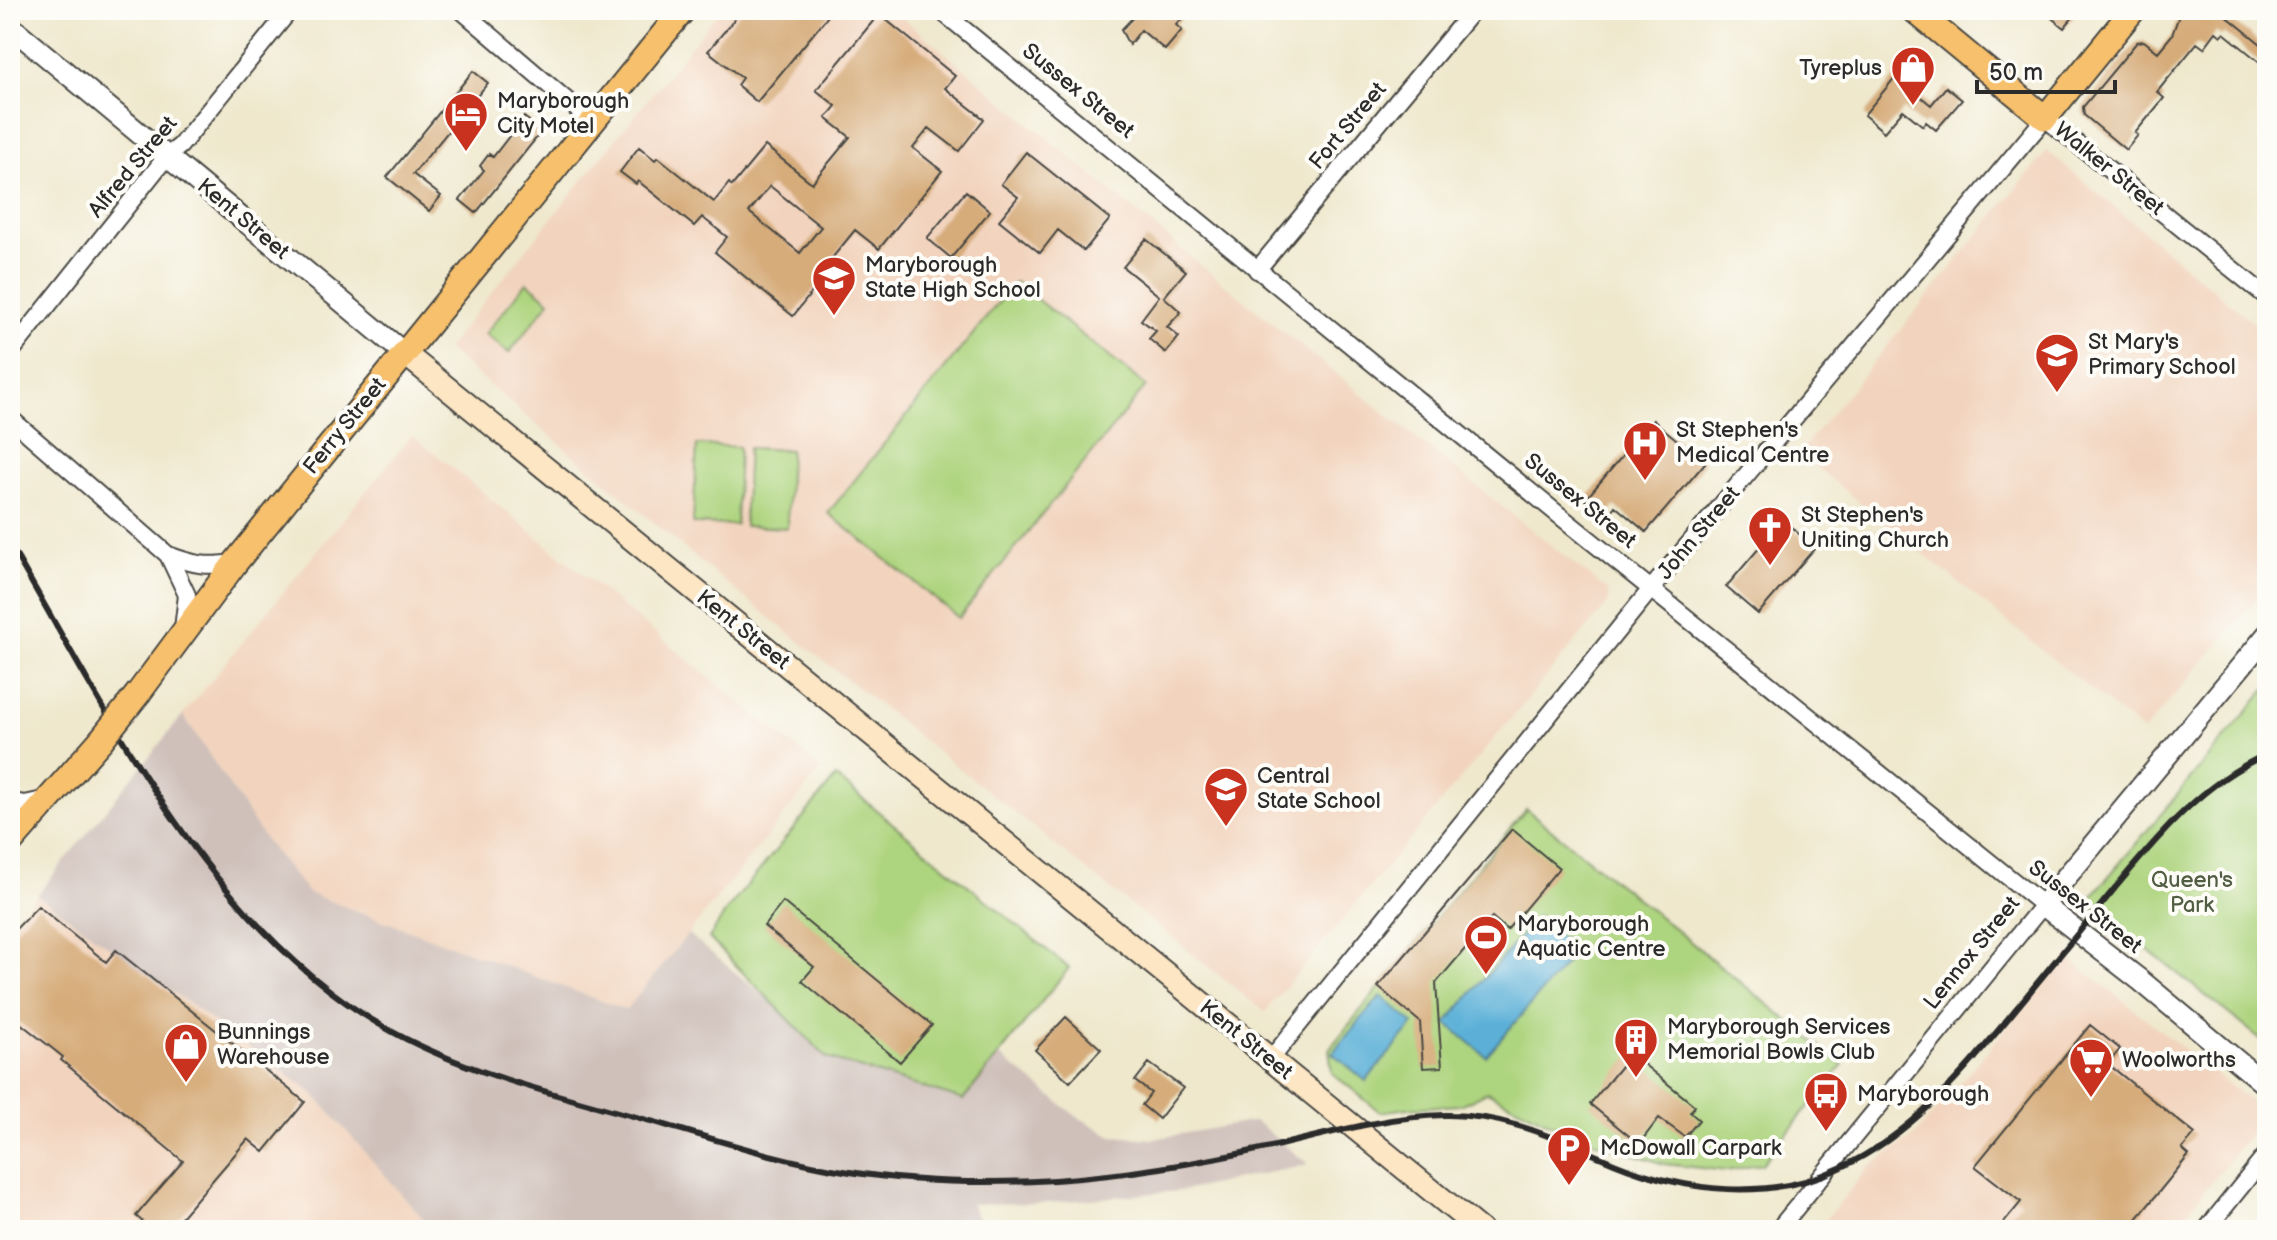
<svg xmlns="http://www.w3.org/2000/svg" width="2277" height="1240" viewBox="0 0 2277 1240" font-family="'Balsamiq Sans',sans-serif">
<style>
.built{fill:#f2d4be}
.industrial{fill:#cfc0ba}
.green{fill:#add47e;stroke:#6c8054;stroke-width:2}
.water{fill:#5cb0d8;stroke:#446e82;stroke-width:2}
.building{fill:#d6ac7a;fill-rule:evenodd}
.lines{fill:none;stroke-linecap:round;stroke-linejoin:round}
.minor-casing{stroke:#484743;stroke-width:20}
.tertiary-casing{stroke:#484743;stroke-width:24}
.secondary-casing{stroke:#484743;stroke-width:26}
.primary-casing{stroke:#484743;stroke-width:28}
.minor{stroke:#fff;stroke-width:16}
.tertiary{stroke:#fff;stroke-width:20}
.secondary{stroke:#fce6c4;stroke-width:22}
.primary{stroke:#f7c06c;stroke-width:24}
.rail{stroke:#2b2b2b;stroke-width:6}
.primary-bridge-casing{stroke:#484743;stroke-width:28;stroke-linecap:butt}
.primary-bridge{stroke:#f7c06c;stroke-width:24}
.labels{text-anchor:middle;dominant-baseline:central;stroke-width:8;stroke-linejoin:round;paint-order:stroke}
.poi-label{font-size:22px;fill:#2b2b2b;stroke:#fdfcf7;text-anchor:start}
.street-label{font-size:22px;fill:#2b2b2b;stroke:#fdfcf7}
.park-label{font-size:22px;fill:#525e44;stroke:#fdfcf7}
</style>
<rect width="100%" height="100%" fill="#fdfcf7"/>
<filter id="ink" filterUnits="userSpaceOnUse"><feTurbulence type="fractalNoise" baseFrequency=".0125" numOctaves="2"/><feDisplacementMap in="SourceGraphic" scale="16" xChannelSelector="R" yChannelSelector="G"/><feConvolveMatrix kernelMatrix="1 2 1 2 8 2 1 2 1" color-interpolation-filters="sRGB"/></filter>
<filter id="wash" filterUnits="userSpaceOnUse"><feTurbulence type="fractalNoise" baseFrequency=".006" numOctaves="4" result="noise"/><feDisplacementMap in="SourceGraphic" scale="32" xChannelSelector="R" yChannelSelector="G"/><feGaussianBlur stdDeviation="1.8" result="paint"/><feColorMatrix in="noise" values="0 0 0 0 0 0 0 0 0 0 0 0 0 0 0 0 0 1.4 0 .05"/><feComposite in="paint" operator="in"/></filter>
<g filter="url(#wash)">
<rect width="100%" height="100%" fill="#efe8cd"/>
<!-- built -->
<path class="built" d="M720,10H893L1225,285L1608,591L1609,602L1265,1012L730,586L446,349Z
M2047,151L2267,334V587L2143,732L1799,453Z
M412,435L822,769L626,1010L307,893L266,841L183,715Z
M37,895L313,1093L433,1230H10V929Z
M2068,957L2266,1114L2173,1230H1817L1868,1168L1913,1137Z"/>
<!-- industrial -->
<path class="industrial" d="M183,715L266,841L308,893L626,1010L688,934L849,1065L961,1101L999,1055L1076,1116L1112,1136L1153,1139L1255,1121L1308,1164L1188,1190L1048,1203L971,1204L985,1230H433L313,1093L37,895Z"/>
<!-- green -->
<path class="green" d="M527,282L550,301L509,353L485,334Z
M1015,282L1146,386L959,618L828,513Z
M697,445L739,447L736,525L693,524Z
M748,448L790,450L787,528L744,526Z
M2267,688V1044L2087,902Z
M836,777L1069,968L963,1100L827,1058L709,938L727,910Z
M1526,809L1843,1065L1762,1164L1727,1171L1664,1164L1575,1135L1487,1092L1460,1105L1408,1108L1380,1112L1332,1073L1329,1049Z"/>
<!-- water -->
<path class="water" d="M1537,917L1577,951L1486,1056L1446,1023Z
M1381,996L1414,1024L1366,1081L1332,1053Z"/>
<g id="blocks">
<!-- building -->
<path class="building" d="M742,10H833L757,102L737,85L742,78L708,51Z
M1140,10H1190L1176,25L1182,30L1165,50L1141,30L1129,45L1121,30Z
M2042,10H2079L2064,28Z
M2181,10H2219L2267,49V68L2224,33L2221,36L2216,32L2204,48L2197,43L2157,92L2164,98L2135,133L2138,135L2126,150L2084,115L2083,107L2137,42L2144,41L2158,52L2172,35Z
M879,14L955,76L945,88L984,119L959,151L929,128L913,148L942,171L879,249L855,230L828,263L832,267L793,316L715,252L727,237L702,217L694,226L638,181L636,184L620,172L639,147L655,160L658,157L714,202L729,183L732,186L765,146L812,183L850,137L826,118L836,106L816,90ZM770,186L821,227L800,253L749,212Z
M473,71L488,83L413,174L441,196L429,211L387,177Z
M1896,76L1931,105L1946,87L1962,100L1936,130L1926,122L1923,126L1903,110L1884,132L1864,115Z
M524,117L542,131L476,213L460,200L484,170L480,166L489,154L493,157Z
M1026,152L1110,219L1084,251L1058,230L1040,253L999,220L1018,197L1001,184Z
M966,191L990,211L951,258L927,238Z
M1146,239L1186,271L1164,297L1181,312L1167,327L1179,337L1166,353L1149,339L1156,331L1141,320L1159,296L1123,267Z
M1653,420L1705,463L1646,532L1615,506L1606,518L1585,500Z
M1783,520L1815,548L1758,614L1726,587Z
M1512,829L1559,868L1507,930L1492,917L1436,983L1442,1067L1423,1068L1420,1022L1378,987Z
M783,902L932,1025L900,1062L802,981L814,967L764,926Z
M38,906L106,962L116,950L305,1102L264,1152L248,1139L170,1230H152L136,1216L183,1161L61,1060L63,1057L10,1015V935Z
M1066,1017L1101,1049L1070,1082L1035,1050Z
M2090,1025L2120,1049L2108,1064L2195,1134L2182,1149L2189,1155L2128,1230H1998L2021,1202L1975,1166Z
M1631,1054L1695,1106L1690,1112L1699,1120L1685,1137L1659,1118L1639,1144L1590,1104Z
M1149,1063L1183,1088L1159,1119L1142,1105L1151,1093L1135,1081Z"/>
</g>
</g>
<g filter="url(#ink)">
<use href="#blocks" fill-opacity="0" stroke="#484743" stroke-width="2"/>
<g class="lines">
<!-- minor casing -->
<g class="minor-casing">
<path id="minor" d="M461,10L592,122
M940,10L1554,511L2043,905L1778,1230
M1257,270L1473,10
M10,353L167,156L180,146L290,10
M10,418L168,555C195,565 206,567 235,563
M168,555L187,595L183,629
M10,802L25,804L48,799
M1270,1060L1651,589L2045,118L2267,297
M2206,1230L2267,1154"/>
</g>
<!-- tertiary casing -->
<g class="tertiary-casing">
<path id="tertiary" d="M10,26L404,353
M2267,635L2043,905L2140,980L2267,1086"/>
</g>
<!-- secondary casing -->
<g class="secondary-casing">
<path id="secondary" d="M404,353L1480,1230"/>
</g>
<!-- primary casing -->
<g class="primary-casing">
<path id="primary" d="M1914,10L2045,118L2133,10
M140,691L235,563L683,10
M10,843L101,740"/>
</g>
<!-- minor -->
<use href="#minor" class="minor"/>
<!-- tertiary -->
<use href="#tertiary" class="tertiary"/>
<!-- secondary -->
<use href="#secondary" class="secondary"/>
<!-- primary -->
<use href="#primary" class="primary"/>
<!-- rail -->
<path class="rail" d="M10,545C113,720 216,943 406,1039C487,1080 578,1100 665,1125C726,1143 787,1162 850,1172C918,1183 987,1184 1055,1180C1128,1175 1199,1163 1271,1147C1328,1134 1387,1116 1445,1115C1507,1114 1558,1140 1614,1163C1685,1192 1769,1202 1840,1168C1916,1133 1968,1067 2020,1004C2052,965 2083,927 2115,888C2160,834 2202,783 2267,754"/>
<!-- primary-bridge casing -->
<g class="primary-bridge-casing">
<path id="primary-bridge" d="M101,740L140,691"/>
</g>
<!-- primary-bridge -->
<use href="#primary-bridge" class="primary-bridge"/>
</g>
</g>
<!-- icons -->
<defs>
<g id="shop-pin" transform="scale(2.3)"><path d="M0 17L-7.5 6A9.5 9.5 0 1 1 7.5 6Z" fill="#c8321e" stroke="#fdfcf7"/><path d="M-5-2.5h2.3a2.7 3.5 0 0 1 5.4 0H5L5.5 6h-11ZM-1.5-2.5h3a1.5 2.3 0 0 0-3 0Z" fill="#fff"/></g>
<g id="hotel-pin" transform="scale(2.3)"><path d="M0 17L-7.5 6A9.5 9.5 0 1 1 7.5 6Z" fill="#c8321e" stroke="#fdfcf7"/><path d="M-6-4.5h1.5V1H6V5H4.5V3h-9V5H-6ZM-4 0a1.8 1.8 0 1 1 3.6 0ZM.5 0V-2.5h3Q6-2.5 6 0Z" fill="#fff"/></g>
<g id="school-pin" transform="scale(2.3)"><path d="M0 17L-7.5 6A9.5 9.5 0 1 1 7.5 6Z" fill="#c8321e" stroke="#fdfcf7"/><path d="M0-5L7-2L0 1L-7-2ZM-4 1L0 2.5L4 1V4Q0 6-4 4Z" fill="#fff"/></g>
<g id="hospital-pin" transform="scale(2.3)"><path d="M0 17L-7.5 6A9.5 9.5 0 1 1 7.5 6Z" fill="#c8321e" stroke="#fdfcf7"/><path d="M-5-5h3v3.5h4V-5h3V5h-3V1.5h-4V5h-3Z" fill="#fff"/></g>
<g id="church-pin" transform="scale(2.3)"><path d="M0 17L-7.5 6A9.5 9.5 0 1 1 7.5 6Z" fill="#c8321e" stroke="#fdfcf7"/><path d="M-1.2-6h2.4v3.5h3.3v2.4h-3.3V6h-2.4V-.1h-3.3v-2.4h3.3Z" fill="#fff"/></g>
<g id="stadium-pin" transform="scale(2.3)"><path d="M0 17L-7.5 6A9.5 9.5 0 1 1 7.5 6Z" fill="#c8321e" stroke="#fdfcf7"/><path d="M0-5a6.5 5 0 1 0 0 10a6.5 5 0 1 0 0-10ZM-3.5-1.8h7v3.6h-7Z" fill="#fff"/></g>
<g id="building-pin" transform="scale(2.3)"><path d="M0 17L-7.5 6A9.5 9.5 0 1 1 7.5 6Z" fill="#c8321e" stroke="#fdfcf7"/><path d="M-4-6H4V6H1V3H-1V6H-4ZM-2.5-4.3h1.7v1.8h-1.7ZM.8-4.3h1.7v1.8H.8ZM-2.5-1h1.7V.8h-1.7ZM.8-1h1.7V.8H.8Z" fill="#fff"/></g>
<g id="supermarket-pin" transform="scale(2.3)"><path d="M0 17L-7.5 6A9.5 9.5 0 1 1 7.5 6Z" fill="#c8321e" stroke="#fdfcf7"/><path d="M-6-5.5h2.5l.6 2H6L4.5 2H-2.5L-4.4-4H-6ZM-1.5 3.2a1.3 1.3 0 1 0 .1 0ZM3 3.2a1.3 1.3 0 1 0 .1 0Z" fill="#fff"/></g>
<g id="bus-pin" transform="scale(2.3)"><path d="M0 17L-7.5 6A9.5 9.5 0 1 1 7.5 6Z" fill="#c8321e" stroke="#fdfcf7"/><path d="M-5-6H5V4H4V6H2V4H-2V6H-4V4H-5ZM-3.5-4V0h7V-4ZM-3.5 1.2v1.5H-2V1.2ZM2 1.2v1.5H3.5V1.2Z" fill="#fff"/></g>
<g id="parking-pin" transform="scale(2.3)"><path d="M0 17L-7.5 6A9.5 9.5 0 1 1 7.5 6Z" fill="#c8321e" stroke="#fdfcf7"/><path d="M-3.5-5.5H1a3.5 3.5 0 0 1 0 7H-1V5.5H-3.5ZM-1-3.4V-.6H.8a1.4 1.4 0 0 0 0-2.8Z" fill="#fff"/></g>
</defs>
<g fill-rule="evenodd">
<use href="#shop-pin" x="1913" y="68"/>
<use href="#hotel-pin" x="466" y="114"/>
<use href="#school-pin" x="834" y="278"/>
<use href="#school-pin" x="2057" y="355"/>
<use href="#hospital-pin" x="1645" y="443"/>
<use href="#church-pin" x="1770" y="528"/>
<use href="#school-pin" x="1226" y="789"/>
<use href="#stadium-pin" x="1486" y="937"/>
<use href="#building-pin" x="1636" y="1040"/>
<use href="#shop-pin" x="186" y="1045"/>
<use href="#supermarket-pin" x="2091" y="1060"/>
<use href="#bus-pin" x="1826" y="1094"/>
<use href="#parking-pin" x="1569" y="1148"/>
</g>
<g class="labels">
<!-- poi labels -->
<g class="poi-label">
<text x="1882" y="68" text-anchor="end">Tyreplus</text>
<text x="497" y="101">Maryborough<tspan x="497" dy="25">City Motel</tspan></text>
<text x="865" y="265">Maryborough<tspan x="865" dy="25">State High School</tspan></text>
<text x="2088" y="342">St Mary's<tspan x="2088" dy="25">Primary School</tspan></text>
<text x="1676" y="430">St Stephen's<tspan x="1676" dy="25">Medical Centre</tspan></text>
<text x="1801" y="515">St Stephen's<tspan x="1801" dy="25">Uniting Church</tspan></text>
<text x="1257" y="776">Central<tspan x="1257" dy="25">State School</tspan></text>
<text x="1517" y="924">Maryborough<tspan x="1517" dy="25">Aquatic Centre</tspan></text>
<text x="1667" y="1027">Maryborough Services<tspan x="1667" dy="25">Memorial Bowls Club</tspan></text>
<text x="217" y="1032">Bunnings<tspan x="217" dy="25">Warehouse</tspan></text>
<text x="2122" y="1060">Woolworths</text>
<text x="1857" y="1094">Maryborough</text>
<text x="1600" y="1148">McDowall Carpark</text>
</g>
<!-- street labels -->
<g class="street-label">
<text transform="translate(1078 91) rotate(39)">Sussex Street</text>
<text transform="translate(1348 126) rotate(-50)">Fort Street</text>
<text transform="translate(133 167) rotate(-50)">Alfred Street</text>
<text transform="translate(2109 169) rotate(39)">Walker Street</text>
<text transform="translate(243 219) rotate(40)">Kent Street</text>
<text transform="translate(345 426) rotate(-51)">Ferry Street</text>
<text transform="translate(1580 501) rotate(39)">Sussex Street</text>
<text transform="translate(1699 533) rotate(-50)">John Street</text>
<text transform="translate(743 630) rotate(39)">Kent Street</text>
<text transform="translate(2085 907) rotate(38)">Sussex Street</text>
<text transform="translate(1972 953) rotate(-51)">Lennox Street</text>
<text transform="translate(1246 1040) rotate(39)">Kent Street</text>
</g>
<!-- park labels -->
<g class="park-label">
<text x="2192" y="880">Queen's<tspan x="2192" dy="25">Park</tspan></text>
</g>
</g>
<!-- margin -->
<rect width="2277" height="1240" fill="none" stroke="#fdfcf7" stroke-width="40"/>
<!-- scale -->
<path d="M1977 80v12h138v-12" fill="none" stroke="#2b2b2b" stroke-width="4"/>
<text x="1989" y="80" font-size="24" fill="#2b2b2b" stroke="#fdfcf7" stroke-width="6" paint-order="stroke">50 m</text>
</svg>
